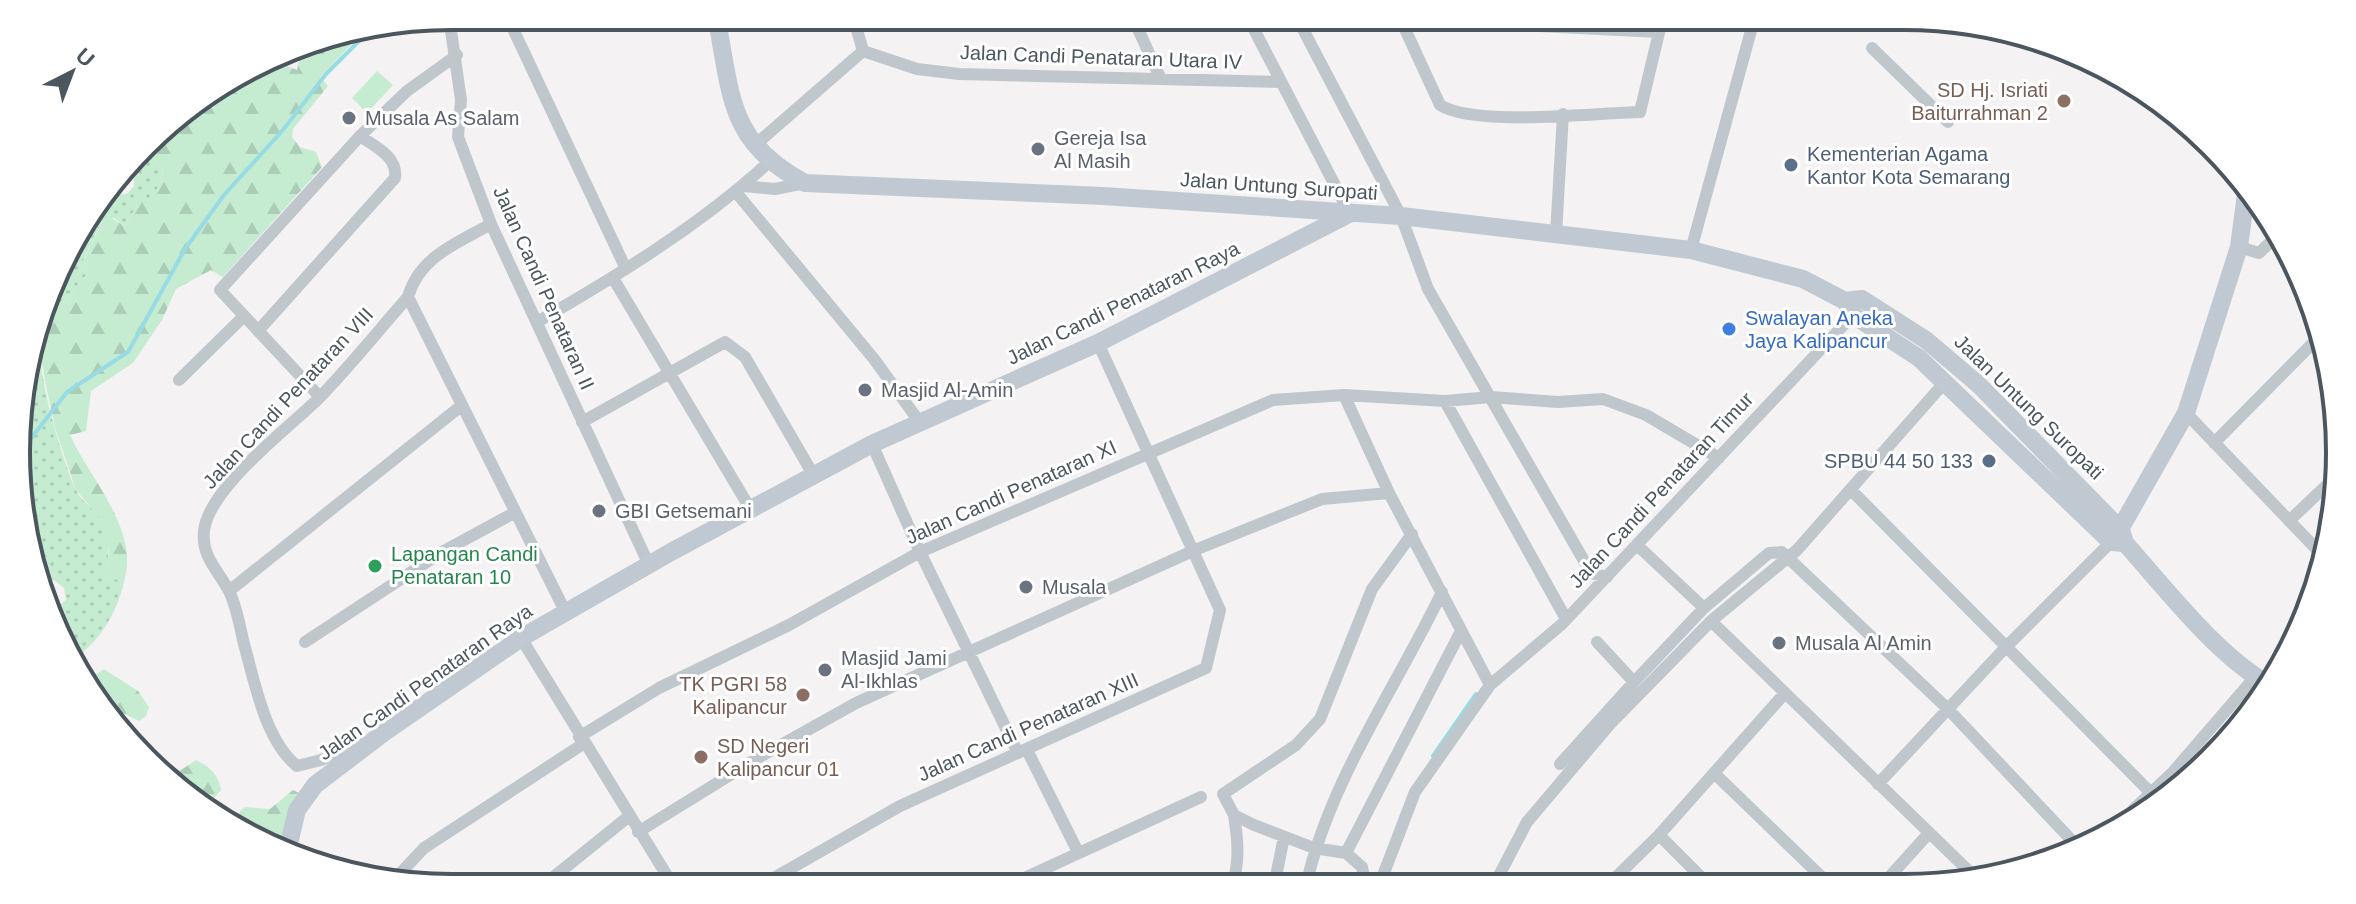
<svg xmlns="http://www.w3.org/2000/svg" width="2356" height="904" viewBox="0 0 2356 904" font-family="Helvetica,sans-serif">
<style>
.grass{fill:url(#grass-dots)}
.forest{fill:url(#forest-firs)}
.pitch{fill:#c5ecd1}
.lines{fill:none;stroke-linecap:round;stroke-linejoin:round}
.stream{stroke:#97dbe5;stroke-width:4}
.street{stroke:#bfc7cd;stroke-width:12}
.secondary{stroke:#c0c9d1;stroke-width:18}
.education-dot{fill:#8d6e63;stroke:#fff;stroke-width:3}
.worship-dot{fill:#6b7280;stroke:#fff;stroke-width:3}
.service-dot{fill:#5c6f8a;stroke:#fff;stroke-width:3}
.shop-dot{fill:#3f7fe0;stroke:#fff;stroke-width:3}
.leisure-dot{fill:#2e9e5b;stroke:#fff;stroke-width:3}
.labels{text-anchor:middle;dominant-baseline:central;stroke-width:6;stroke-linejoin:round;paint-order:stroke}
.street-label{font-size:20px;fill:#4b565e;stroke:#fff}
.education-label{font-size:20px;fill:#785e54;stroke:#fff;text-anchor:end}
.worship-label{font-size:20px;fill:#5b616d;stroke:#fff;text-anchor:start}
.service-label{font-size:20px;fill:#4e5e75;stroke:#fff;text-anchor:start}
.shop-label{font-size:20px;fill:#366cbe;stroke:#fff;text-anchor:start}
.leisure-label{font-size:20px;fill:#27864d;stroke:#fff;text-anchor:start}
.rim{fill:none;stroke:#4b565e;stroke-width:4}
</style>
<defs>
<pattern id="grass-dots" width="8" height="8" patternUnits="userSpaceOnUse" patternTransform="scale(2)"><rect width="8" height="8" fill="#c5ecd1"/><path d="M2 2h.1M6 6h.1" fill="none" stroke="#abccb6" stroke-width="1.8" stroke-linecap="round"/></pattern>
<pattern id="forest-firs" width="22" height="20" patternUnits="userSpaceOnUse" patternTransform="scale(2)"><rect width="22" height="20" fill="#c5ecd1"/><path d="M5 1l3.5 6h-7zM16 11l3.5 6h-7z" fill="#abccb6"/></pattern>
</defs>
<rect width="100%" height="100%" fill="#f4f2f2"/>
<!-- grass -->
<path class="grass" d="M145,148L163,171L161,184L148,200L141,199L125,226L114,218L103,220L83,261L88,273L66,300L48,312L74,234L109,192L112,197L128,193L134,186V175L127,170Z
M41,331C34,367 60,452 75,488C80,500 91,506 99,516C111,532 109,557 106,576L124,582C117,611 101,642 74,658L55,610L66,600L64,588L51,578H41L24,538L20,395Z"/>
<!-- forest -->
<path class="forest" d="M365,30L320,77L328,86L293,129L292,137L300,147L316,152L322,167L223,277L211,270L176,289L162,320L133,363L91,391L86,431L70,435C90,480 140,529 124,582L106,576L109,551L101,519L76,490L55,428L45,381L39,343L48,312L66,300L88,273L83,262L103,220L108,216L125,226L141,199H148L161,184L163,171L145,148L165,124L258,70L261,74L284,65L297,70L302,48L317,38Z
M104,669L138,691L149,707L146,716L139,721L117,710L109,715L89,694L86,681Z
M196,760C209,766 219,775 221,790L214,798L193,801L187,798L156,766L181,770Z
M293,790L299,793L280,844L237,823L240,811L245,807L270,809Z"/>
<!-- pitch -->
<path class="pitch" d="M377,71L393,85L367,113L352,98Z"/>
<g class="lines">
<!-- stream -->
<path class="stream" d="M22,450L67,392L128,352L185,249L224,195L283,130L326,74L371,29
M1433,756L1476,694"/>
<!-- street -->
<path class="street" d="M507,16L626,269
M853,16L863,51
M1132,16L1160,77
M1247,16L1350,214
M1296,16L1401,216L1428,289L1591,573L1607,577
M1399,16L1440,105C1475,127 1594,113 1640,112L1663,16
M449,17L461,100L458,137L491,224L649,565
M1401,19L1659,32
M1872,48L1948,122
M863,51L917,69L959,74L1281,82
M754,146L863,51
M743,186L775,189L805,183
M735,191L874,359L921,424
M1556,234L1563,114
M2239,247L2259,253L2280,233
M1691,250L1755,16
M613,278L751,510
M408,297L566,613
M537,322C617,276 699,226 768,163
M258,331L395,178C398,157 376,147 360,136
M179,380L244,316
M1344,395L1389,493L1490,685
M320,397L220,290L360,136L407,91L457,55
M1445,401L1566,619
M2186,413L2325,558
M582,422L725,342L745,357L814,476
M2214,443L2317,339
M872,444L920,552L1018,753
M1851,490L2150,792
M2289,521L2331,481
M1637,545L1704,608L1769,553L1782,552L1948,709L2079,848
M229,591L461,406
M1711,621L1977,879
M521,638L674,887
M305,642L442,552L514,513
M1597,642L1634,682L1704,608
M579,737L659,688L789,625L920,552L1273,400L1344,395L1445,401L1491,397L1558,402L1603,399L1646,415L1719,458
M364,741L321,760L297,766C265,740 255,683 244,644C240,628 237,607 229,591C219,571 201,557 204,531C209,487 288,429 319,398C350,366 378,331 408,297C419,257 457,243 491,224
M1028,752L1078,852
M1560,764L1634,682
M2173,772L2186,783
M1714,773L1830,885
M1878,784L2005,648L2111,542
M638,832L756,759L856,703L1195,550L1322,499L1389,493
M1659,835L1709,885
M2101,840L2173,772L2255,677
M1346,853L1461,631
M394,880L424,848L583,744
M1883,884L1929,833
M1494,885L1527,822L1610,724L1711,621L1797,550L1945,382
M1608,885L1659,835L1785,693
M1232,886C1240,861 1238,841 1234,815
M1274,886L1284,837
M1306,886C1329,781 1396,688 1442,592
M1360,886L1364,877L1362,867L1346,853L1314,848L1254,825L1234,815L1223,794L1296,745L1320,719L1372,589L1412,534
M1379,886L1415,792L1490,685L1562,624L1853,315
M758,887L900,806L1206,668L1220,610L1098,343
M1005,887L1201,797
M540,888L628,817"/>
<!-- secondary -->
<path class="secondary" d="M716,16C732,95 727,142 805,183L1103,196L1401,216L1691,250L1803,279L1845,301L1853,315L1919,358L2111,542L2125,543
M1845,301L1862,299L1926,340L1979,385L2121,530L2125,543C2164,587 2219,658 2270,685
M2116,536L2186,413L2239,247L2246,194
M288,848L297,810L315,785L386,731L521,638L671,552L872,444L1098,343L1349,214"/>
</g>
<!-- markers -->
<g class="education-dot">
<circle cx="2064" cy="101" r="8"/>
<circle cx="803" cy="695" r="8"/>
<circle cx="701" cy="757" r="8"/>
</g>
<g class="worship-dot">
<circle cx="349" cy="118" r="8"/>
<circle cx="1038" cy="149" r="8"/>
<circle cx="865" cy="390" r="8"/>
<circle cx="599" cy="511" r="8"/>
<circle cx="1026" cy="587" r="8"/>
<circle cx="1779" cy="643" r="8"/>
<circle cx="825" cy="670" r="8"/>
</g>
<g class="service-dot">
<circle cx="1791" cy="165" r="8"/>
<circle cx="1989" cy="461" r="8"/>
</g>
<circle class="shop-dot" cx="1729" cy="329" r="8"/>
<circle class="leisure-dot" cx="375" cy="566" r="8"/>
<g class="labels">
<!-- street labels -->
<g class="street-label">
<text transform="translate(1101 57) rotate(2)">Jalan Candi Penataran Utara IV</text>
<text transform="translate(1279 186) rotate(4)">Jalan Untung Suropati</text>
<text transform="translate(544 288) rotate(66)">Jalan Candi Penataran II</text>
<text transform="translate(1123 303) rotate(-26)">Jalan Candi Penataran Raya</text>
<text transform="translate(288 398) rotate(-47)">Jalan Candi Penataran VIII</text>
<text transform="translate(2029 407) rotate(44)">Jalan Untung Suropati</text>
<text transform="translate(1661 490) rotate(-47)">Jalan Candi Penataran Timur</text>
<text transform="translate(1011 492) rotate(-24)">Jalan Candi Penataran XI</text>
<text transform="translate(425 682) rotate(-35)">Jalan Candi Penataran Raya</text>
<text transform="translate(1028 727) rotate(-24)">Jalan Candi Penataran XIII</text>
</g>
<!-- education labels -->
<g class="education-label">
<text x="2048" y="90">SD Hj. Isriati<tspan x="2048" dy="23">Baiturrahman 2</tspan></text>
<text x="787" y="684">TK PGRI 58<tspan x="787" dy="23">Kalipancur</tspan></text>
<text x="717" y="746" text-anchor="start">SD Negeri<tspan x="717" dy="23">Kalipancur 01</tspan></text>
</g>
<!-- worship labels -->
<g class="worship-label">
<text x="365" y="118">Musala As Salam</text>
<text x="1054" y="138">Gereja Isa<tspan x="1054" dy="23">Al Masih</tspan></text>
<text x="881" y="390">Masjid Al-Amin</text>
<text x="615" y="511">GBI Getsemani</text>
<text x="1042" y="587">Musala</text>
<text x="1795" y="643">Musala Al Amin</text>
<text x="841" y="658">Masjid Jami<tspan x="841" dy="23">Al-Ikhlas</tspan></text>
</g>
<!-- service labels -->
<g class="service-label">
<text x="1807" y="154">Kementerian Agama<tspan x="1807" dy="23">Kantor Kota Semarang</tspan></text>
<text x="1973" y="461" text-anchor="end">SPBU 44 50 133</text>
</g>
<!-- shop labels -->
<g class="shop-label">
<text x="1745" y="318">Swalayan Aneka<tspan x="1745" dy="23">Jaya Kalipancur</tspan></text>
</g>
<!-- leisure labels -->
<g class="leisure-label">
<text x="391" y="554">Lapangan Candi<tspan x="391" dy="23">Penataran 10</tspan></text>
</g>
</g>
<!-- crop -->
<path d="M0 0H2356V904H0ZM452 30H1904A422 422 0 0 1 2326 452V452A422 422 0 0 1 1904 874H452A422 422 0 0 1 30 452V452A422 422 0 0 1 452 30Z" fill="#fff" fill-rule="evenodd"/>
<path class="rim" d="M452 30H1904A422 422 0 0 1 2326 452V452A422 422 0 0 1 1904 874H452A422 422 0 0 1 30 452V452A422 422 0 0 1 452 30Z"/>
<!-- north arrow -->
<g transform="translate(72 72) rotate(42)" stroke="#ffffff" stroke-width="6" paint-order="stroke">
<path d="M0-6L14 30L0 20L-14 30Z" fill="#4b565e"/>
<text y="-12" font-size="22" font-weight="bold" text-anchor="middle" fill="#4b565e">U</text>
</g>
</svg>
